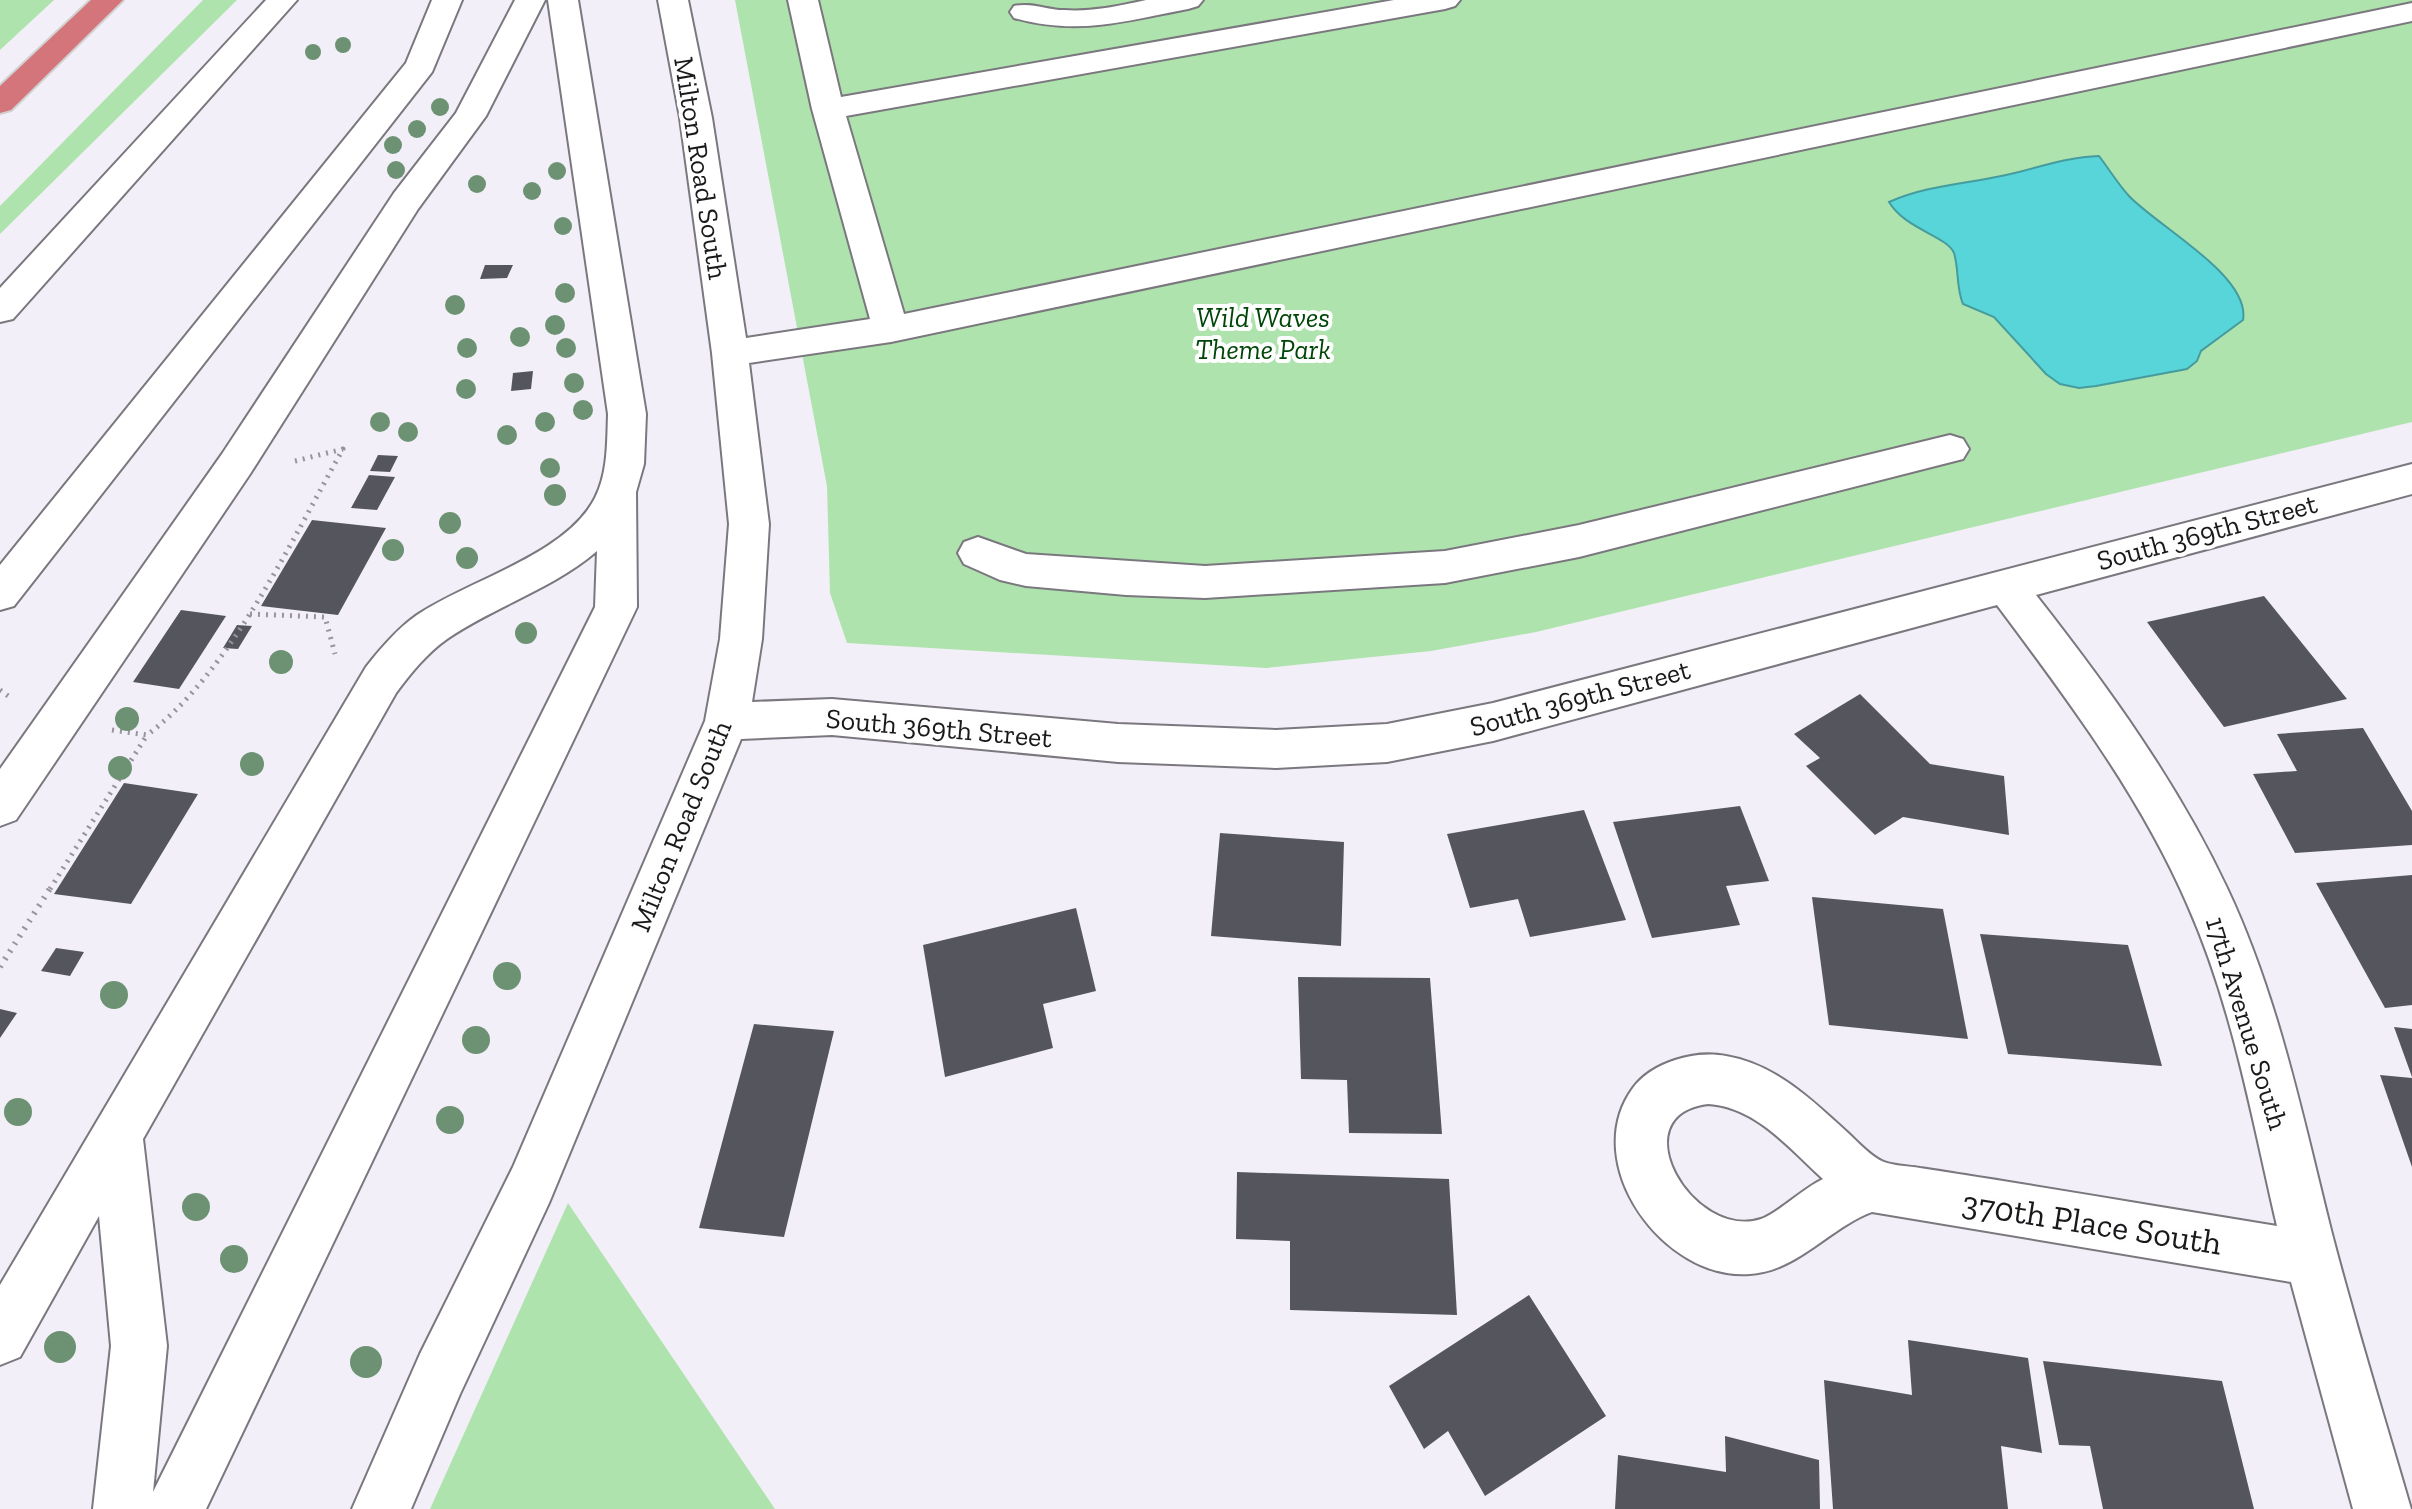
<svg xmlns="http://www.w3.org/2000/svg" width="2412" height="1509" viewBox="0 0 2412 1509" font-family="'Zilla Slab',serif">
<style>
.green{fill:#afe3ad}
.water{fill:#58d5d8;stroke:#459c9f;stroke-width:2}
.building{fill:#55565d}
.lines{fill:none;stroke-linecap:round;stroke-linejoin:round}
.minor-casing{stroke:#7a777e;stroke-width:4}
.highway-casing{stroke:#d1d1d1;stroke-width:4}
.path-far1{stroke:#97949b;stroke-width:5;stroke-dasharray:2 6;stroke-linecap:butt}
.path{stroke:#97949b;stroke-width:6;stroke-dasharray:2 7;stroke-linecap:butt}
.minor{fill:#fff;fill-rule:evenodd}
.highway{fill:#d4757b;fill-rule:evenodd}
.tree{fill:#6d9273}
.labels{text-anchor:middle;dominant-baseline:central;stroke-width:8;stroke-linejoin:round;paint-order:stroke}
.street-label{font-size:28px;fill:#19181b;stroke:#fefefe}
.park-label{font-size:28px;font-style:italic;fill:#004607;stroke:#fefefe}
.near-street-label{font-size:34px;fill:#19181b;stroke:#fefefe}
</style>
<rect width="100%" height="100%" fill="#f3eff8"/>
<!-- green -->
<path class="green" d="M0,0H54L0,50Z
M203,0H237L0,234V206Z
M735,0H2412V422L1536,632L1431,651L1266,668L847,643L830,593L827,486Z
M568,1203L775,1509H430Z"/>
<!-- water -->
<path class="water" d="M2099,156C2109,169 2118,184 2129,196C2157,226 2251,276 2243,320L2201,351L2197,361L2187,369L2096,386L2079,388L2060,384L2046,374L1994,317L1963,304C1956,288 1959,269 1954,253C1947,236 1905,229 1889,202C1926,185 1967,184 2006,175C2038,168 2066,157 2099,156Z"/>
<!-- building -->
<path class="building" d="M485,265H513L507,278L480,279Z
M533,371L531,389L511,391L513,373Z
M378,455L398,456L390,472L370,471Z
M369,475L395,477L377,510L351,508Z
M312,520L386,528L338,615L261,606Z
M2264,596L2347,699L2224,727L2147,622Z
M181,610L226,616L179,689L133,682Z
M237,625L252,626L238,649L223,648Z
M1860,694L1930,764L2004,776L2009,835L1903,817L1875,835L1806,766L1820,758L1794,734Z
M2363,728L2412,811V845L2295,853L2253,774L2297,771L2277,734Z
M124,783L198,794L131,904L54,894Z
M1740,806L1769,881L1726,886L1740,925L1652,938L1613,822Z
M1584,810L1626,920L1530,937L1518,899L1470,908L1447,834Z
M1220,833L1344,842L1341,946L1211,936Z
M2412,875V1005L2385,1008L2316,883Z
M1812,897L1943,909L1968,1039L1829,1025Z
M1076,908L1096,991L1043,1004L1053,1048L945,1077L923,945Z
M1980,934L2128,945L2162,1066L2008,1054Z
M56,948L84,952L70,976L41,971Z
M1298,977L1430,978L1442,1134L1349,1133L1347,1080L1301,1079Z
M0,1009L17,1013L0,1038Z
M754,1024L834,1031L784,1237L699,1228Z
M2394,1027L2412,1029V1077Z
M2380,1075L2412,1078V1167Z
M1237,1172L1449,1179L1457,1315L1290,1310V1241L1236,1239Z
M1529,1295L1606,1416L1485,1496L1448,1431L1424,1449L1389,1386Z
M1908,1340L2028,1358L2042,1453L2001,1446L2008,1509H1833L1824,1380L1912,1395Z
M2043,1361L2222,1381L2254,1509H2103L2090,1446L2059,1445Z
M1725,1436L1819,1460L1820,1509H1615L1618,1455L1726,1472Z"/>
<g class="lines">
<!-- minor casing -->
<g class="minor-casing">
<path id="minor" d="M266,0H297L13,319L0,322V288Z
M432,0H462L432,72L14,606L0,610V565L406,63Z
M515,0H545L486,116L418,209L250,474L16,820L0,826V769L222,454L394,193L456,113Z
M548,0H578L646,414L644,464L636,492L637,607L206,1509H93L111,1346L99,1216L20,1357L0,1365V1285L366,667C381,648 397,629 417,615C469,580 566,555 595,498C608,473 607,442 608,414ZM597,551L595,607L153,1492L167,1346L143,1139L396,693C411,673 427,653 447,639C495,606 553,589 597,551Z
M658,0H688L712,118L746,338L870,319L812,109L788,0H818L841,97L1394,0H1460L1455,6L1445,9L846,116L904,314L2412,3V21L891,342L749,363L769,524L762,639L752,702L832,699L1118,724L1276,730L1387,724L1493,703L2412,464V494L2036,595C2108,687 2177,782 2227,888C2278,996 2302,1114 2331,1230C2355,1323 2384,1416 2411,1509H2353L2291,1282L1872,1212C1829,1228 1798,1271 1750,1274C1664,1281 1578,1163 1633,1088C1652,1062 1695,1050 1726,1056C1775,1064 1812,1100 1847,1132C1857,1141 1871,1157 1884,1162C1895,1166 1909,1166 1920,1168C1948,1172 1976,1177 2003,1181C2095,1196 2186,1211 2277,1226C2252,1119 2233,1008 2188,906C2141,797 2068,700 1997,605L1493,741L1387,762L1276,768L1118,762L832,735L741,739L549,1203L460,1394L411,1509H352L420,1354L513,1167L705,721L720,639L729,524L712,353L680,118ZM1708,1104C1756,1107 1789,1148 1823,1179C1802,1189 1777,1214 1761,1219C1693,1241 1619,1115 1708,1104Z
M1146,0H1203L1198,6L1188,9C1125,21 1078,36 1014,18L1010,12L1014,6C1031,2 1047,10 1064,10C1091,12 1119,6 1146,0Z
M1950,435L1963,439L1969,449L1963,459L1579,557L1445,583L1205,598L1126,595L1026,586L1000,580L964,564L958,553L964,542L978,537L1026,554L1205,566L1445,551L1579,525Z"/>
</g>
<!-- highway casing -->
<g class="highway-casing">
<path id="highway" d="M91,0H123L11,110L0,113V86Z"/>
</g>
<!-- path-far1 -->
<path class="path-far1" d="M250,614L325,617L335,654
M0,690L11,698
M112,730L147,735C230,673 292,539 343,449L295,461
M50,889L147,735"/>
<!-- path -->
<path class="path" d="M0,967L51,887"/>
<!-- minor -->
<use href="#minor" class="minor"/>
<!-- highway -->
<use href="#highway" class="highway"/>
</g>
<!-- trees -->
<g class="tree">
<circle cx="343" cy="45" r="8"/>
<circle cx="313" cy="52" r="8"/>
<circle cx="440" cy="107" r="9"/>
<circle cx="417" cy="129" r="9"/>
<circle cx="393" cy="145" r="9"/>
<circle cx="396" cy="170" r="9"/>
<circle cx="557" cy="171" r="9"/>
<circle cx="477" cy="184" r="9"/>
<circle cx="532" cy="191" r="9"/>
<circle cx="563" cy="226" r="9"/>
<circle cx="565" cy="293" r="10"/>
<circle cx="455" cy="305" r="10"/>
<circle cx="555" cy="325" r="10"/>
<circle cx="520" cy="337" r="10"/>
<circle cx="467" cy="348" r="10"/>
<circle cx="566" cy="348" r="10"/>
<circle cx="574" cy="383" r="10"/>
<circle cx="466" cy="389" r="10"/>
<circle cx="583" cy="410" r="10"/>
<circle cx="380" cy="422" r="10"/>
<circle cx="545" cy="422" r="10"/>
<circle cx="408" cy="432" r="10"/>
<circle cx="507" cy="435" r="10"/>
<circle cx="550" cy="468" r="10"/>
<circle cx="555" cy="495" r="11"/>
<circle cx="450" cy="523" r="11"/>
<circle cx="393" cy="550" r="11"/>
<circle cx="467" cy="558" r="11"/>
<circle cx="526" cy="633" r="11"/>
<circle cx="281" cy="662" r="12"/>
<circle cx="127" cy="719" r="12"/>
<circle cx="252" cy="764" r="12"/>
<circle cx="120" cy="768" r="12"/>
<circle cx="507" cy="976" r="14"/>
<circle cx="114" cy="995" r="14"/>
<circle cx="476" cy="1040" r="14"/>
<circle cx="18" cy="1112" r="14"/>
<circle cx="450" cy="1120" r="14"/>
<circle cx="196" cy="1207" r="14"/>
<circle cx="234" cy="1259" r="14"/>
<circle cx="60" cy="1347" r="16"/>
<circle cx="366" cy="1362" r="16"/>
</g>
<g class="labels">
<!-- street labels -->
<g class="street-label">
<text transform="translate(701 168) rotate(81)">Milton Road South</text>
<text transform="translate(2207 532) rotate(-15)">South 369th Street</text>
<text transform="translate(1580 698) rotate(-15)">South 369th Street</text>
<text transform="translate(939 728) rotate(5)">South 369th Street</text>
<text transform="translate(681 826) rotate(-68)">Milton Road South</text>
<text transform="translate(2247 1023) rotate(73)">17th Avenue South</text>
</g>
<!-- park labels -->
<g class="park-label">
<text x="1263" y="317">Wild Waves<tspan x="1263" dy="32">Theme Park</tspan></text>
</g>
<!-- near-street labels -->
<g class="near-street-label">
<text transform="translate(2092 1223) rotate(9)">370th Place South</text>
</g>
</g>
</svg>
